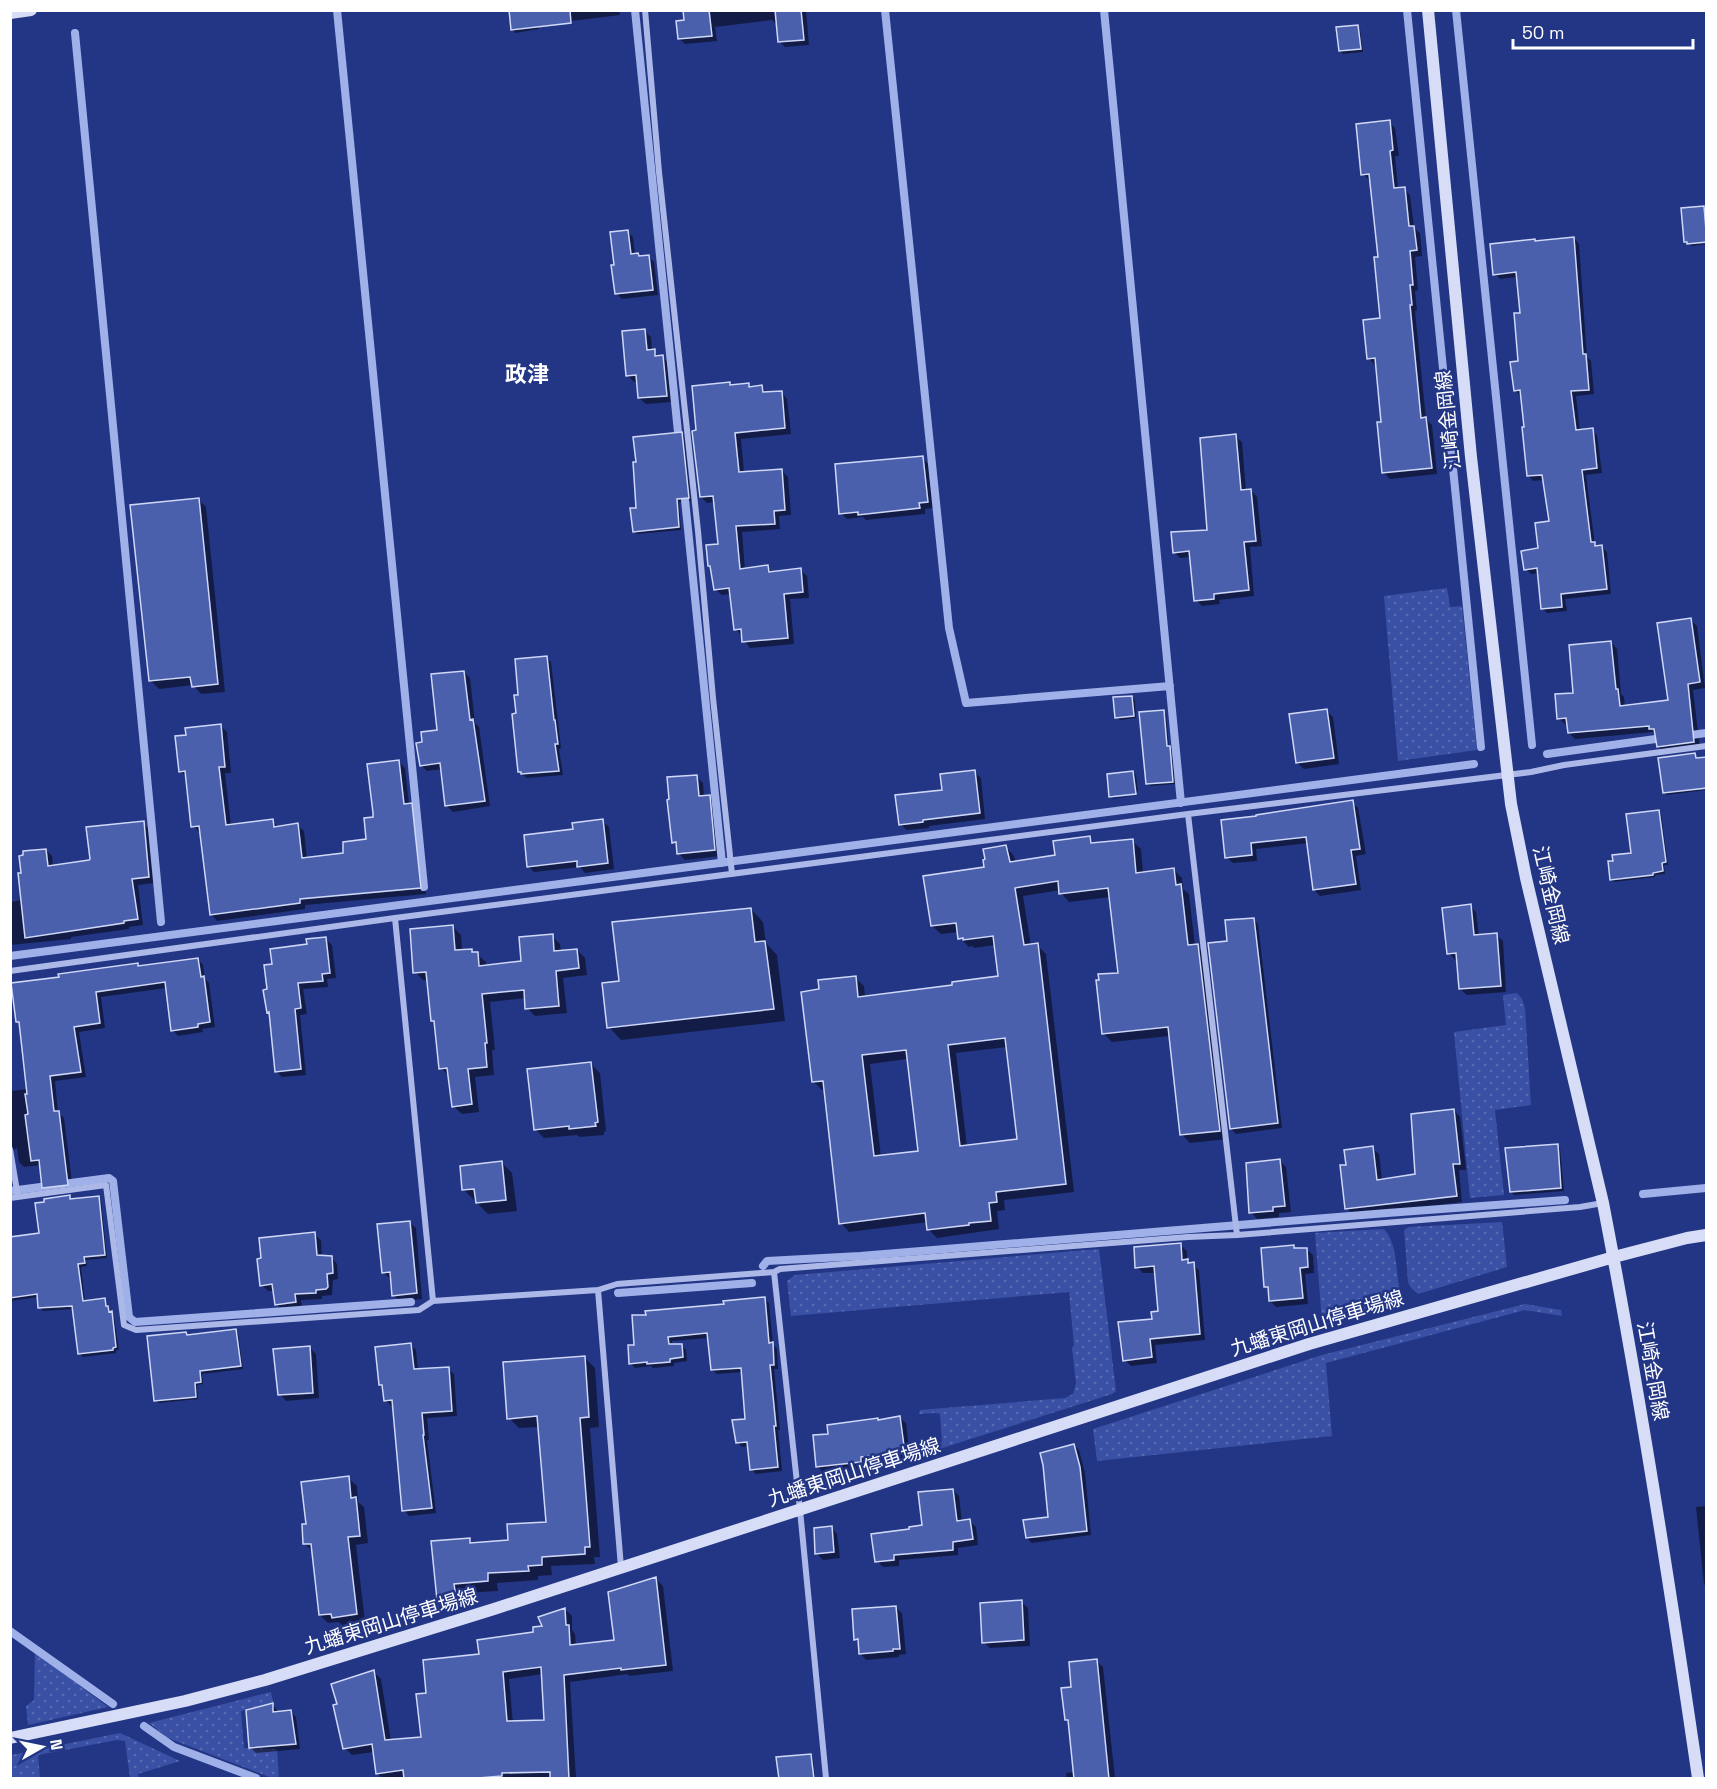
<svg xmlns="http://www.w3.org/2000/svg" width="1717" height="1789" viewBox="0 0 1717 1789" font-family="'Space Grotesk','Noto Sans JP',sans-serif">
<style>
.grass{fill:url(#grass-dots)}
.shadow{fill:#0007;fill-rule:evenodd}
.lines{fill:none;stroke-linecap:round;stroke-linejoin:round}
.stream{stroke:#a0b1e9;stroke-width:8}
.building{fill:#4b60ad;stroke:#d0d8f7;stroke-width:1.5;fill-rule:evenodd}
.street{stroke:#acb9e8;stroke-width:6}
.secondary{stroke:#d7ddf7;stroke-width:12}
.labels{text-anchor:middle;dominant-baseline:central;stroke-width:5;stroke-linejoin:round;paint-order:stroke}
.street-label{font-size:20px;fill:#fff;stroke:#233685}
.quarter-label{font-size:22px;font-weight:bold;fill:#fff;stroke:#233685}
</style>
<defs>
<pattern id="grass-dots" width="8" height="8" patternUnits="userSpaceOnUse" patternTransform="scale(1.5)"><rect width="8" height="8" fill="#3a50a4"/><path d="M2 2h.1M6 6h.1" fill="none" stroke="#586ab2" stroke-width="1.8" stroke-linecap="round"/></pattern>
</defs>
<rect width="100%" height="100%" fill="#233685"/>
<!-- grass -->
<path class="grass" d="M1447,588L1450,607L1462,606L1477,750L1398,761L1384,596Z
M1517,993L1522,999L1525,1008L1531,1105L1495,1110L1504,1195L1470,1198L1454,1032L1506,1025L1503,995Z
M1502,1222L1507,1267L1418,1294L1411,1288L1408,1282L1404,1230L1409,1227Z
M1384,1229C1400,1247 1394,1276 1402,1298L1400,1303L1325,1326L1322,1322L1315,1233Z
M1099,1249L1116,1391L1112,1394L917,1456V1452L942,1442L940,1414L935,1413L919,1414L920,1410L1065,1398L1073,1394L1076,1383L1072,1348L1074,1345L1069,1292L791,1316L787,1281L795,1275Z
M1525,1304L1561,1310L1562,1316L1525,1310L1326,1363L1332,1436L1097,1461L1093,1429L1322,1355Z
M35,1652L108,1707L28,1725L26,1706L34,1700Z
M271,1692L273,1702L241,1711L244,1748L277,1749L279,1778H272L168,1738L149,1723Z
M120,1733L180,1761L138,1774L139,1778H130L125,1741L117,1740L38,1755L40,1778H11V1755Z"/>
<!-- shadow -->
<path class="shadow" d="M510,10H619L620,15L539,25V29L515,33L513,30Z
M685,10H806L809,45L785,47L779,41L778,26L772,20L715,27L717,41L685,44L679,39L686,21Z
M1357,27L1360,29L1363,52L1343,54L1340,51Z
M1389,122L1395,128L1399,156H1395L1398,189H1404L1410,195L1414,228L1420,233L1422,256L1415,257L1418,290L1415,291L1417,310L1415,311L1426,419L1432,425L1437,474L1390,479L1384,473L1383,423L1377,364L1375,365L1369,359L1382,320L1380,258L1371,180H1369L1363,174Z
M1703,207L1706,210V244L1692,246L1686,241Z
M628,232L633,237L635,255L640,257L648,256L654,262L658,295L622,299L616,293V266Z
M1574,238L1579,244L1587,357L1591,361L1594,394L1576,396L1580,431L1592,430L1597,435L1602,473L1586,475L1595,545L1598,547H1602L1607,552L1611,594L1565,599L1567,611L1547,613L1542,608L1539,573L1531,574L1526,569L1539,549L1550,522L1545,480L1533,481L1528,475L1526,428L1522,396H1520L1515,390L1519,362L1522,314L1518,277L1500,279L1495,274L1536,242Z
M645,331L651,337L652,351L660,357H662L669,363L672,402L646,404L639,398L638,382H634L628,376Z
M730,383L732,386L748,384L752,388L762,387L768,393L781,392L787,399L791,434L741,439L744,473L781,470L788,477L791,515L779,516L780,529L742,532L745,570L768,567L773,573L800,570L807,576L809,598L790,599L794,644L750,648L736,629L731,594L722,595L715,589L712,568L710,566L720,546L715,502L707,503L701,497L698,431Z
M681,433L684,436L691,501L679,502L681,530L637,534L634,531L638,509Z
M1235,436L1242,442L1246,491L1251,490L1257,497L1262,546L1250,547L1254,596L1219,600L1220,604L1202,606L1196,600L1191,557L1180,558L1174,552L1209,531Z
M922,457L928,464L933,508L925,509V514L866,520L863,517L847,519L841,513Z
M198,499L206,507L225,692L201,694L193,685L159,689L151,681Z
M1690,619L1697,626L1705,688L1693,690L1700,748L1664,753L1658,747L1656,734L1654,732L1575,739L1569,733L1568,724H1565L1558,718L1611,642L1617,649L1621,694L1624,697L1625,707L1670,702Z
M547,658L551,662L561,748L559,749L563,775L527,778L519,772L518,715L520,696Z
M464,672L470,678L475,723L479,727L490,806L453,812L447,806L442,769L427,771L421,765L423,743L438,732Z
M1132,697L1135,700L1136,718L1120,720L1117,717Z
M1326,710L1333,717L1339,764L1304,769L1297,763Z
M1163,712L1166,714L1169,747L1172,750L1175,784L1150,786L1148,783Z
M220,725L227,732L231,773H225L231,826L272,821L279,827L297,825L304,831L307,859L345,854L368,841L374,818L398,761L405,768L409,805L418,811L426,894L305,905V909L217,921L211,914L202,832H199L193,826L187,777L180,771L188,737Z
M1695,754L1698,759L1706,758V790L1667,795L1664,792Z
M974,772L981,778L985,819L929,826V828L907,830L900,824L943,791Z
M1133,772L1136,775L1138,792L1111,795Z
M696,776L703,783L704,797H710L716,803L721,856L685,860L679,854L678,847L673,842Z
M1138,795L1113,799L1112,798Z
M1352,802L1358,808L1366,854L1356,856L1361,890L1320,896L1314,890L1308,843L1256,849L1257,861L1233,863L1227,858L1222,822Z
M1659,811L1661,814L1668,865H1664L1665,874L1655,875V877L1614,882L1611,879L1633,854Z
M602,821L609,827L614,869L585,873L580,867L534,872L528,866L575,830Z
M143,823L149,829L154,883L138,885L143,925L129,927V929L71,937V939L10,945V902L22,900L23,874L46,850L52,856L53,866L89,862Z
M1089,838L1096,844L1132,841L1141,849L1143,873L1173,869L1182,878L1183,889L1189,894L1195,946H1197L1206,955L1227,1139L1190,1143L1182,1135L1170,1036L1112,1042L1103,1033L1120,974L1111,897L1069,902L1061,893V890L1023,896L1031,946L1037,945L1046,954L1074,1192L1004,1200L1005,1210L997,1211L999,1229L937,1238L928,1229V1222L849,1232L841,1223L825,1090H822L813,1081L821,991L855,978L864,986L865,997L954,987L999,978L995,945L974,948L972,946L969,947L960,938L959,932L941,934L932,926L1006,847L1014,856L1016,863L1057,856ZM1007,1047L1018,1141L967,1147L956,1053ZM908,1059L919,1152L881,1157L870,1064Z
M1470,906L1476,912L1479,936L1496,935L1503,941L1506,992L1467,995L1460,989L1458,959L1455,960L1449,953Z
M751,909L763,922L766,943L777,955L785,1021L621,1040L609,1027L621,982Z
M1253,919L1258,924L1282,1128L1236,1134L1231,1129L1228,943Z
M452,926L461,935L462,951H471L474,954H477L486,962V966L523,962L552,936L560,944L561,952L577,950L585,958L587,975L563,978L567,1013L535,1016L527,1008L526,998L490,1002L495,1050H492L494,1075L475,1077L479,1112L462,1114L453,1106L449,1076L441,1068L436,1024L433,1020L428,980H423L415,972Z
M326,939L332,945L336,978L327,979L328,987L303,989L307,1014L300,1015L306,1075L282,1077L276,1071L271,1015L268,1012L269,991L274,965L308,945Z
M198,959L203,965L205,979L209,983L215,1027L202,1029L203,1032L178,1036L173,1030L166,988L101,997L105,1028L79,1032L86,1077L55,1081L58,1112L64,1118L73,1190L49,1193L44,1188L41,1165L24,1167L19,1162L17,1148L10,1153V1091L28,1089L21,1025L17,1021L137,964L140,967Z
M591,1064L600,1073L606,1131L604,1132V1135L580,1137L577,1135L544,1138L535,1129Z
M1454,1110L1460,1117L1466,1170H1459L1462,1202L1353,1215L1347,1208L1348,1166L1372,1148L1379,1154L1382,1180L1417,1175Z
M1557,1145L1560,1148L1564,1191L1514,1195L1511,1192Z
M1280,1161L1286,1167L1291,1212L1279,1213V1217L1257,1219L1251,1212Z
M501,1162L512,1173L517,1211L488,1214L477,1203V1200H474L463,1189Z
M69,1197L72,1200L98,1197L101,1201L107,1258L86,1260L87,1266L81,1267L85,1302L105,1300L114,1316L119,1350H116V1353L83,1357L80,1354L74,1309L43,1311L40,1307L39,1297L10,1301V1238L41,1234Z
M409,1222L416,1228L422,1299L400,1301L393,1295L392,1278H389L383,1272Z
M314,1234L321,1240L322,1257H331L337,1264L338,1279L333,1280L332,1295L322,1296V1299L301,1300L302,1308L283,1311L276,1304L275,1291H268L262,1285Z
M1180,1245L1187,1251V1261L1199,1270L1205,1340L1155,1345L1157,1363L1131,1366L1125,1360L1160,1312L1156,1273H1143L1137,1267Z
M1293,1247L1296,1250L1306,1249L1313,1255L1314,1273L1305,1274L1308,1304L1276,1307L1270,1301L1269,1291L1266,1287Z
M764,1299L769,1303L773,1345L777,1349L778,1369H774L780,1430H778L782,1471L756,1474L751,1469L749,1446L742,1447L737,1442L747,1420L743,1372L717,1374L712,1370L709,1338L672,1341V1345H681L686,1350L687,1361L674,1363V1366L653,1368L651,1366L635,1368L630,1363L636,1346L725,1306Z
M235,1331L238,1333L243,1369L202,1374L203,1384L197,1385L198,1399L159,1403L156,1401L186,1333L189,1336Z
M411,1345L416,1350L418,1371L448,1369L454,1374L457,1416L427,1418L429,1440H427L436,1513L409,1516L404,1510L394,1406H391L385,1400L384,1388L380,1385Z
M310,1348L316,1354L319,1398L286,1401L280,1394Z
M584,1357L595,1368L599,1427L590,1428L600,1557H594L595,1564L551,1566L552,1575L538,1576V1580L497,1583L498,1591L464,1593L466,1607L449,1609L439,1599L469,1540L473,1544L509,1541L547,1523L540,1427L519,1428L509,1418Z
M899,1417L906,1423L910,1458L866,1463L867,1468L824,1473L818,1467L829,1436L878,1419L880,1421Z
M1074,1445L1079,1450L1085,1473L1091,1535L1032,1543L1027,1538L1049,1518Z
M348,1478L357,1486L358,1502L364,1507L368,1543L356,1545L365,1622L342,1625L339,1622L328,1623L320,1615L313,1552L304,1543L308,1525Z
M953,1490L959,1496L962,1522L970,1521L976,1527L978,1545L958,1548V1555L899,1560V1566L883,1567L877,1561L911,1530L924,1526Z
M1706,1506V1587L1704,1584L1696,1507Z
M831,1527L837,1534L840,1558L823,1560L816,1553Z
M656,1579L663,1586L673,1671L629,1676L628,1674L570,1682L576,1778H382L377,1773L374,1752L352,1755L345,1748L374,1672L381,1679L391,1741L422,1738L428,1695L480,1656L535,1634L565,1609L572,1616V1630L575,1634L576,1646L616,1641ZM543,1674L545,1721L513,1723L509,1679Z
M1021,1602L1028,1608L1030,1646L990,1648L984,1642Z
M895,1607L902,1613L906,1654L899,1655V1657L866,1660L860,1653L859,1643L856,1639Z
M1096,1661L1103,1667L1115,1778H1067L1066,1773L1075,1772L1069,1723L1066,1720L1072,1688Z
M272,1704L277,1710L278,1713L291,1712L296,1717L300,1749L256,1753L250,1747Z
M811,1755L813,1758L815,1778H780Z"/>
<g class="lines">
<!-- stream -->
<path class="stream" d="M337,10L424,887
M635,10L679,442
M885,10L949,628L966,703L1170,686
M1104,10L1181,803
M1407,10L1481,747
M1456,10L1532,745
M75,33L161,922
M684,490L722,863
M1684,736L1706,733
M1547,754L1663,738
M10,956L1474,764
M10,1191L109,1178L113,1181L129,1317L135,1322L411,1302
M1643,1194L1706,1188
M763,1266L767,1261L860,1256L1387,1213L1565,1200
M618,1293L752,1283
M10,1631L113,1704
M144,1726L174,1747L256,1778"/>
</g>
<!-- building -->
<path class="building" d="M509,10H570L571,23L511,30Z
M683,10H709L712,36L678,39L676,21L684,20Z
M775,10H801L804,40L778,42Z
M1358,25L1361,49L1339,51L1336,27Z
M1390,120L1393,150L1390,151L1394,188L1405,187L1409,226H1414L1417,250L1410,251L1413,285H1410L1412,305H1410L1421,418L1426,417L1432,468L1382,473L1377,422H1381L1375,358L1367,359L1363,320L1380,318L1374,257H1378L1369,174L1361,175L1356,124Z
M1704,206L1707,242L1687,244V242H1684L1681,208Z
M628,230L631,254L638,253L639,256L649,255L653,290L615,294L611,265H614L610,232Z
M1574,237L1583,354H1586L1589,390L1571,391L1576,430L1593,428L1597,468L1582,470L1591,542H1595V546L1602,545L1607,589L1561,594L1562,607L1541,609L1537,568L1524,570L1521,551L1538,548L1535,523L1549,521L1542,475L1527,476L1522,427H1524L1520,390L1514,391L1510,362L1518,361L1514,313H1520L1516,272L1493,275L1490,244L1535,239V241Z
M645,329L647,350L655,349V356L663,355L667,396L638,398L636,375L626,376L622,331Z
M730,382V385L749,383V387L762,385L763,392L782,391L785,428L735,433L739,472L782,469L785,510L774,511L775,524L736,526L740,569L768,565L769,572L801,568L803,592L784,594L788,638L742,642L741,629L734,630L729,588L714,590L710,566H708L706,545L718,544L713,496L700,497L692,431L696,430L692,386Z
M682,432L689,498L677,499L679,527L633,532L630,508H636L633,462H636L633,437Z
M1236,434L1241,490L1251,489L1256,541L1244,542L1249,590L1214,594V599L1194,601L1189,551L1173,553L1171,532L1207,530L1200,438Z
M923,456L928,502L919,503L920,508L858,515V512L839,514L835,464Z
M199,498L218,684L192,687L190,677L149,681L130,505Z
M1691,618L1700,682L1688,684L1694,742L1657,747L1654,729H1649V726L1568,733L1566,718L1557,719L1555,694L1573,693L1569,645L1611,641L1616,689H1618L1620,706L1668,700L1657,623Z
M547,656L554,720H555L558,744H555L559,771L521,774V772H518L512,714L516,713L514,695H518L515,659Z
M464,671L470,720L473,719L485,801L445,806L440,763L420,766L416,743L422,742L421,732L437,730L431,674Z
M1132,696L1134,716L1115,718L1113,697Z
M1327,709L1334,758L1296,763L1289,714Z
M1164,710L1167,746H1170L1173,782L1146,784L1139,712Z
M221,724L225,767H219L226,825L273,819L274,827L298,823L302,858L343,853V842L366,839L364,818L373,817V813L367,764L399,760L404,804L412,803L421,888L300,899V903L210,915L199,826L191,827L185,771L179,772L175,736L186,735L185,728Z
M1695,753L1696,758L1707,757V788L1663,793L1658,758Z
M975,770L980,813L923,820V822L899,825L895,795L942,790L940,774Z
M1133,771L1136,794L1109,797L1107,774Z
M697,775L699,796L710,795L715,850L677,854L676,842L672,843L667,800L669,799L667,777Z
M1353,800L1360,849L1351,850L1356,884L1313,890L1306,837L1251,843L1252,855L1225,858L1221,820L1256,816V815Z
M1659,810L1666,862L1662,863L1663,871L1653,873V875L1610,880L1608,861H1613L1612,855L1631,853L1626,814Z
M603,819L608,863L577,867V861L527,867L524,835L573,829L572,823Z
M144,821L149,877L132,879L138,919L124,921V923L25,938L18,873H21L19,856L23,855V851L46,849L48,866L89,860L90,859L86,827Z
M1090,836L1091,843L1133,839L1136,873L1174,868L1176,885L1181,884L1188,945L1198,944L1220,1131L1180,1135L1168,1027L1102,1034L1096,980H1099L1098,974L1118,973L1108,888L1059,894L1058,881L1015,888L1024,945L1038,943L1066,1184L996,1192L997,1202L989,1203L991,1221L969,1223V1225L927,1230L925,1213L839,1224L823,1081L812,1082L801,992L819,989L818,980L856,976L858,997L952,985V982L998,976L993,936L963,940V938L958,939L956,923L931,926L923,876L984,867L983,860L985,859L983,849L1006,845L1010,862L1055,855L1053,841ZM1005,1038L1017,1139L960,1146L948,1045ZM906,1050L918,1151L874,1156L862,1055Z
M1471,904L1474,935L1497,933L1501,986L1459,989L1456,953L1447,954L1442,908Z
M751,908L755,942L765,941L774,1009L607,1028L602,983L619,981L612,922Z
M1254,918L1278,1123L1230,1129L1208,943L1227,941L1225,920Z
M453,925L455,950L472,949V952H478L479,966L521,961L519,937L553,934L554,951L577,949L579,968L556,971L559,1006L525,1009L524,990L482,994L487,1043H485L487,1067L468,1069L472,1104L452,1107L447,1068L439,1069L434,1021H431L426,972L413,973L410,929Z
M326,937L330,973L322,974L323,981L298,983L301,1008L295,1009L301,1069L275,1072L269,1012L267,1013L263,990L267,989L264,965L272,964L270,949L307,944L306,939Z
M198,958L201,977L204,976L210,1022L198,1024V1027L171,1031L165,982L96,992L100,1023L74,1027L81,1072L50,1076L54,1111H59L68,1185L42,1188L39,1160L31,1161L25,1115L28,1114L25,1094H27L19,1022H16L11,983L59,977L58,974L138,963V966Z
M591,1062L598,1122L595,1123L596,1126L569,1129V1126L534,1130L527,1069Z
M1454,1109L1460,1164H1453L1457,1196L1345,1209L1340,1165H1346L1344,1150L1373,1146L1377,1180L1415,1174L1411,1114Z
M1558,1144L1561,1188L1510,1192L1505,1148Z
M1280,1159L1285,1206L1273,1207V1211L1249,1213L1246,1163Z
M502,1161L506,1200L476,1203L474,1189L462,1190L460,1166Z
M70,1195V1199L99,1196L105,1255L84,1257L85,1263L78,1264L83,1301L105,1298L106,1306H108L109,1312L112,1311L116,1347L113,1348V1350L78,1354L72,1306L38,1308L37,1294L10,1298V1237L39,1233L35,1203L44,1202V1199Z
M410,1221L417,1293L392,1296L390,1272L382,1273L377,1224Z
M315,1232L317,1255L332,1256L333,1273L327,1274L328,1287L326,1289L316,1290V1293L295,1294L296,1302L275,1305L272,1284L260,1286L257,1259L261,1258L259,1238Z
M1181,1243L1182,1260L1188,1259V1263L1194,1262L1200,1334L1150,1339L1152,1357L1123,1361L1118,1322L1152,1319L1151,1312L1158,1311L1154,1266L1135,1268L1134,1247Z
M1294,1245V1248H1307L1308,1267L1300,1268L1303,1298L1269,1301L1268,1287H1264L1261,1248Z
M765,1297L769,1343L773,1342L774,1365H770L776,1426H774L778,1467L750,1470L747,1442L736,1443L732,1420L745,1419L741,1368L711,1370L707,1333L668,1337L669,1344H682L683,1357L670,1359V1362L647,1364V1362L629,1364L628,1345H634L632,1315H646L645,1311L724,1304L723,1301Z
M236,1329L241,1366L200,1371L201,1382L195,1383L196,1397L154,1401L147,1336L186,1332L187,1335Z
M411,1343L414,1369L449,1367L452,1411L422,1413L424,1435H423L432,1508L402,1511L392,1400L384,1401L382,1385H379L375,1347Z
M310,1346L313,1393L278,1395L273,1349Z
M585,1356L589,1417L580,1418L590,1547H585V1554L542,1557V1565L528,1566L529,1571L488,1573V1581L454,1584L456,1597L437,1600L431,1541L470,1538V1543L508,1540L507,1524L546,1522L537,1416L507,1419L503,1362Z
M900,1416L905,1453L861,1457V1462L816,1467L813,1435L828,1434L827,1425L878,1418V1420Z
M1074,1444L1080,1467L1087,1531L1026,1538L1023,1520L1048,1517L1043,1465L1040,1453Z
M349,1476L351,1498L356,1497L360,1536L348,1537L357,1614L332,1618L331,1614L319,1615L311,1544H303L302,1524H306L301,1482Z
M953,1489L957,1521L970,1519L973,1539L953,1542V1550L894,1555V1560L875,1562L871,1534L909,1529V1527L922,1525L918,1492Z
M832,1526L834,1552L815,1554L814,1528Z
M656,1577L666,1665L621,1670V1668L564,1675L569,1779H550V1772L502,1773V1776L466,1779H404L403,1770L376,1774L372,1744L343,1749L333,1705L337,1704L331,1684L374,1670L385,1740L421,1737L416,1694L426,1693L423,1660L479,1654L477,1640L533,1632V1627L542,1626L538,1617L565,1608L566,1625H569L570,1645L614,1640L608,1592ZM541,1667L544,1720L507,1721L503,1672Z
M1022,1600L1024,1640L982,1643L980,1603Z
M896,1606L900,1649H893V1651L859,1654L858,1639L854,1640L852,1609Z
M1097,1659L1109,1779H1074L1068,1720H1065L1061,1688L1071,1687L1069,1662Z
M273,1703V1712L291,1710L296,1744L249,1748L246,1710Z
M811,1754L814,1779H779L776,1757Z"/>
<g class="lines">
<!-- street -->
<path class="street" d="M645,10L659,172L698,531L713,698L732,874
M1188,814L1237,1235
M395,918L433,1301
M10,971L395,918L1188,814L1531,772L1564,765L1706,746
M10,1149L18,1197
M10,1198L106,1185L124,1325L136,1330L419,1310L433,1301L598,1290L617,1284L774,1272L780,1269L1188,1237L1237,1235L1580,1207L1603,1203
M774,1272L800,1510L826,1778
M598,1290L621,1567"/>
<!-- secondary -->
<path class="secondary" d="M1428,10L1471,457L1511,804L1526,878L1603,1203C1640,1394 1670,1586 1698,1778
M10,13L31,10
M10,1738L185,1701L265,1680L494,1609L1309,1344L1614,1257L1687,1238L1706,1235"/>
</g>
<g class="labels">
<!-- street labels -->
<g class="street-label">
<text transform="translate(1448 420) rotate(-96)">江崎金岡線</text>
<text transform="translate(1551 895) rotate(77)">江崎金岡線</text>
<text transform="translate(1317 1323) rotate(-17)">九蟠東岡山停車場線</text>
<text transform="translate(1653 1371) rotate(80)">江崎金岡線</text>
<text transform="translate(854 1472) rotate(-18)">九蟠東岡山停車場線</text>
<text transform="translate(391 1621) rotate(-17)">九蟠東岡山停車場線</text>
</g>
<!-- quarter labels -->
<g class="quarter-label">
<text x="527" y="374">政津</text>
</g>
</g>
<!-- border -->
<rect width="1717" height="1789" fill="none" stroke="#ffffff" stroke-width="24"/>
<!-- north arrow -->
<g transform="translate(42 1747) rotate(81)" stroke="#233685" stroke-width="4.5" paint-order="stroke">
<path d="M0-4.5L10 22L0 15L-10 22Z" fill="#ffffff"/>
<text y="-9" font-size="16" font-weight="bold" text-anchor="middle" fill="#ffffff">N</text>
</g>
<!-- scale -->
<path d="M1513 39v9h180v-9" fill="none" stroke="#ffffff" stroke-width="3"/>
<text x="1522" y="39" font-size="18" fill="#ffffff" stroke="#233685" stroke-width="4.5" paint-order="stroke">50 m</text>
</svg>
